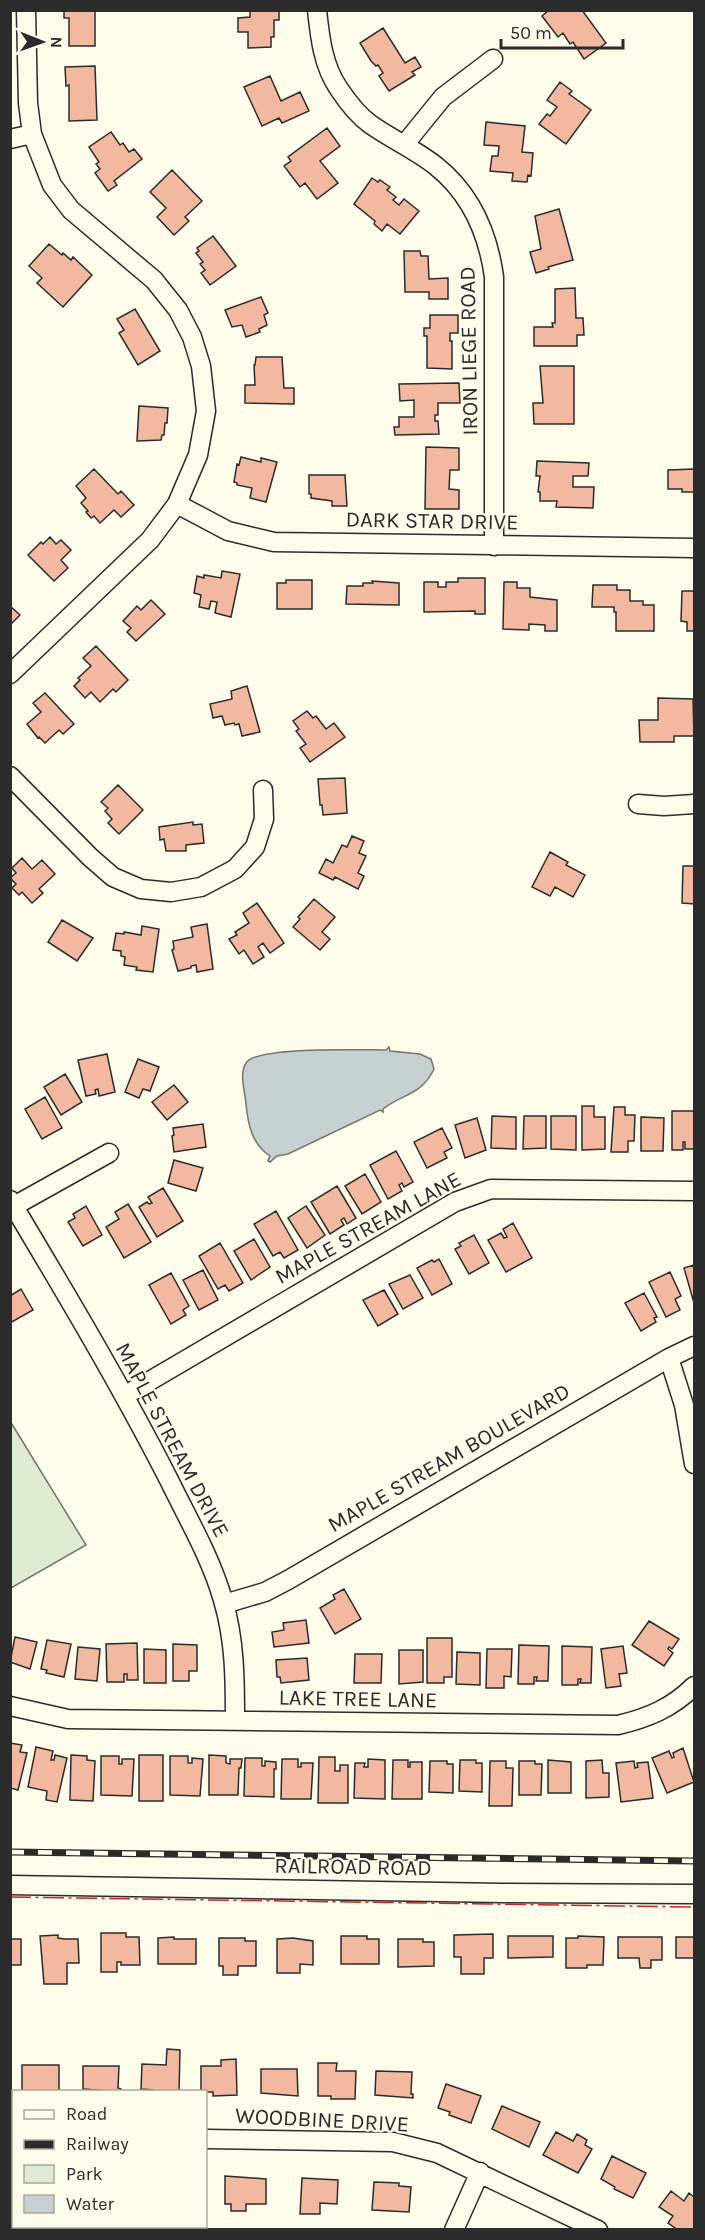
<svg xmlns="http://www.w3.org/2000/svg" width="705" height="2240" viewBox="0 0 705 2240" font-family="Karla,sans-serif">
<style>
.green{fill:#deebd1;stroke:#74746e;stroke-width:1.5}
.water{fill:#c7d0d0;stroke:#74746e;stroke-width:1.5}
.building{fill:#f2b8a0;stroke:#2b2b2b;stroke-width:1.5}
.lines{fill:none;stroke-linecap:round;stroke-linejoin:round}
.minor-casing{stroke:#2b2b2b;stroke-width:21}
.minor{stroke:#fdfbea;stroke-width:18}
.rail-casing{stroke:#2b2b2b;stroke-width:7}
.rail{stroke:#fdfbea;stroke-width:4.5;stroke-dasharray:14;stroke-linecap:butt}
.power{stroke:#c62828;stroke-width:1.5;stroke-dasharray:21 4.5 3 4.5;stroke-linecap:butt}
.labels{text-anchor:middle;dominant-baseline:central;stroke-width:4.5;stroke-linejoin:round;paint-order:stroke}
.street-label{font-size:22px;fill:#2b2b2b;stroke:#fdfbea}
</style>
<rect width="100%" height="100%" fill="#fdfbea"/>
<!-- green -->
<path class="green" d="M10,1421L86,1545L11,1588H10Z"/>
<!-- water -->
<path class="water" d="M389,1047L390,1051L420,1054L431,1059L434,1069C421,1096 403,1093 383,1109V1112L380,1110L288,1154L277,1156L270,1162L268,1161L270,1156C252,1144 248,1125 246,1104C245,1092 239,1074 246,1063C256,1046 363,1050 386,1050Z"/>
<!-- building -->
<path class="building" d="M64,10H95V46H69V18H64Z
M250,10H279V20H274V37H271V47L248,48V32H238V18L250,17Z
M549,10H582L606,43L584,59L573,42L570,44L563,33L558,37L542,16Z
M383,28L405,63L415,57L421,67L412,72L415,75L389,91L379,76L383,73L378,65L376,66L371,61L360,43Z
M95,66L97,120L69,121V85L66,86L65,67Z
M270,76L281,101L300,92L309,111L282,123L279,118L262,126L244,87Z
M560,82L572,91L569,94L591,110L566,144L539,124L547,114L550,116L557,107L547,100Z
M486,122L525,126L522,152L533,153L531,176L528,175L527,182L512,181L513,173L490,171L492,156H498L499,146L484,145Z
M327,128L340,146L320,161L338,183L317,199L305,183L300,187L284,166L291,161L288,157Z
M111,132L120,145L123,143L129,152L134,149L142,159L114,181L117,185L108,191L95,173L100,169L96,164L99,162L89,147Z
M172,170L202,201L185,217L189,221L174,235L157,217L166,208L150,192Z
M372,178L378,182L380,180L390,187L387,190L396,197L393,200L399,205L404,199L419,211L400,234L387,224L382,231L374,224L375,221L354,204Z
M559,209L573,260L548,267L549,269L536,273L530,252L541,249L535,216Z
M213,236L236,266L210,285L201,273L205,270L200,264L203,262L196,253L199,251L197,248Z
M49,244L62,255L63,253L71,260L73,257L92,275L63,307L37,283L42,278L29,266Z
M404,251H420L421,256H428L429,279L448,278V299H429V292H405Z
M575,288L576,318H583L584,335H577V346H534V327H553L552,323H555V289Z
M261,297L268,313L264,315L267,325L259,329L260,332L246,337L242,325L232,327L225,310Z
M135,309L160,351L138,365L119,333L124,330L117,319Z
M430,315H458V333H450V341H452V369L427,368V336H424V328H430Z
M256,357H282L284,388H294V404L245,403V385H255L254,365H255Z
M540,366H574V424H534L533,403H543Z
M459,383L460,403H438V415H435V421H438L439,434L395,435L394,427H399V417H414V400L400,401L399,384Z
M139,406L168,408L167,423H165L164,435H162L161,440L137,441Z
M426,447L459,448V470H450L449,489L459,490V509H425Z
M241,457L261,462V458L277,462L266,502L250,498L252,488L237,485V483L234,482L237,464L239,465Z
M537,461L589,463L588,476H573V487H594L593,508L556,507L557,501H540V492H538L540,476H536Z
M94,469L118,494L121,491L134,505L121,517L114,510L100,523L94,516L91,518L86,512L88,511L81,503L86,498L76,486Z
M694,469V510V492H682V489H668V470Z
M309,475H345L347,506H332V501L311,498V494H309Z
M50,537L56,544L61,540L71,550L61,560L68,568L54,581L28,555L41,542L43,544Z
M222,571L240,574L231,617L215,613L217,602L211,601L209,609L199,607L201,595L194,593L197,576L204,578V575L221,578Z
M458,578H485V614H475V611L424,612V582H438V587H446V582H458Z
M286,580H312V609H277V583H286Z
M372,581L399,583V605L346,604L347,586H363V583H373Z
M504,582H517V588H530V597L557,600V631H545V625L529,624V630L503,629Z
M593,585H617V590H630V601H643V605H654V631H616V612H614V607H592Z
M682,591H694V631H687V622L681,621Z
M151,600L165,614L136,641L127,632L131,628L123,621L137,606L141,610Z
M10,606L20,615L10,625Z
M96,646L128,680L116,692L113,689L100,702L91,692L85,698L74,686L80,680L78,678L91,666L83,658Z
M247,686L260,732L242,736L239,724L235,725L234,723L225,725L222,716L213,718L210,704L232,699L231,691Z
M45,693L74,724L63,734L59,730L45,743L39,737L38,738L27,724L41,712L33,703Z
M658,698L693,699L694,736H674V742H640L639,720H658Z
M307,711L313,718L316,716L326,729L334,723L345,737L310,762L300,748L306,744L296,731L299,729L293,721Z
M345,778L347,813L323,815L322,805H320L318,779Z
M118,785L143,810L119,834L108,823L112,819L105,811L108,808L101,802Z
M193,822V825L202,824L204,843L186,845V851H166L164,839L160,840L159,827Z
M352,836L364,841L359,853L366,856L358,873L364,876L358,889L335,877L333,880L319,873L326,859L333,863L342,845L347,847Z
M550,852L568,862L566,865L585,875L573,897L555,887L550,896L532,887Z
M22,858L32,869L42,860L55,874L39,889L43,893L32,903L22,892L19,895L12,888L16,884L10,878L16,873L12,868Z
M683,866H694V904L682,903Z
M314,899L335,917L322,932L330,939L320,950L293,927L300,919L298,917Z
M257,903L284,943L270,953L263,943L258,947L264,957L253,964L244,950L239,954L229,939L237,935L235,932L249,923L243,913Z
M62,920L93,938L77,961L48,942Z
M207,924L213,969L197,972L196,965L191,966V968L178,971L172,950L174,949L173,941L193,937L191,927Z
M142,926L159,929L153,972L136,970L137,967L124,965L125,957L121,956V951L113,950L116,933L124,934V932L141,935Z
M107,1054L115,1092L99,1096L98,1089L95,1090L96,1094L86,1096L78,1060Z
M138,1059L159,1067L150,1091L143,1089L139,1098L125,1092Z
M65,1074L82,1102L61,1115L44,1087Z
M174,1085L188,1102L167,1120L152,1102Z
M45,1097L62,1128L42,1139L25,1109Z
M582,1106H594V1117H605V1149L582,1150Z
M614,1107H625V1115H635L634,1141H628V1152H611Z
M672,1111H694V1149H685V1142H683V1150H672Z
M492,1116L516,1117V1149L491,1148Z
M524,1116H546V1148L523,1149Z
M551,1116H576V1150L551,1149Z
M641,1117L664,1118L663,1151H641Z
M477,1118L486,1150L465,1158L455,1125Z
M203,1124L206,1147L174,1152L172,1136L174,1135L173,1128Z
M442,1128L452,1148L444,1152L447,1158L427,1168L414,1142Z
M396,1151L413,1182L404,1187L402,1183L399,1185L402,1191L388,1199L370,1165Z
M174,1160L203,1168L196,1191L168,1183Z
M365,1174L381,1202L362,1214L345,1186Z
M337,1186L356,1218L347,1224L344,1218L341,1220L344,1225L330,1234L311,1202Z
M163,1188L183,1221L157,1237L139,1207L147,1202L149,1204L152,1203L148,1197Z
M128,1204L151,1242L124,1258L106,1227L119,1219L115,1212Z
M86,1206L102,1235L83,1246L68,1222L75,1218L73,1214Z
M306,1206L325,1235L307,1248L288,1218Z
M276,1211L298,1250L284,1258L280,1252L273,1256L254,1224Z
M513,1223L532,1258L506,1272L488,1240L501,1233L504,1238L507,1237L503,1229Z
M474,1235L489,1263L469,1274L455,1249L461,1246L459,1243Z
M254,1239L270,1267L251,1280L234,1251Z
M220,1243L243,1283L229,1291L225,1285L218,1289L199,1256Z
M439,1259L452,1284L432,1295L417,1268L432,1260L434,1262Z
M694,1265V1303L684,1268Z
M203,1270L218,1300L199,1310L183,1280Z
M670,1272L681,1296L675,1299L680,1310L666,1317L649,1282Z
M171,1273L189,1306L183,1310L186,1315L171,1324L149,1285Z
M410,1275L423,1298L403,1309L389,1284Z
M21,1289L33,1310L10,1323V1296Z
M384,1290L398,1314L378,1326L363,1300Z
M644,1293L657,1317L654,1318L656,1322L641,1331L625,1303Z
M344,1589L361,1619L335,1634L320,1608L335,1599L333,1595Z
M306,1620L309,1643L274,1647L272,1632L284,1630L283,1623Z
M649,1621L679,1639L672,1649L669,1647L668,1649L673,1653L664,1666L632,1645Z
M15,1637L37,1642L30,1669L10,1662Z
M427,1638H452V1677H444V1683H427Z
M47,1640L71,1644L64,1677L46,1673L47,1670L41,1669Z
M137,1643L138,1680H127V1674H124V1682H107L106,1644Z
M173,1644L197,1645V1671H189V1681H173Z
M519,1645L549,1646L548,1681H536L537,1677H534V1684H518Z
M562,1646L592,1647L591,1683H580L581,1679H578V1685H562Z
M623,1646L627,1673L619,1674L621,1686L606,1688L601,1649Z
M78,1647L100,1649L97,1681L75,1679Z
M144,1649L166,1650V1683H144Z
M487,1649H512L511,1677L504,1676V1688H486Z
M399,1650H423V1682L399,1684Z
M457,1652L480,1653V1685L456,1684Z
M355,1654H382L381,1683H354Z
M307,1658L309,1680L281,1683L280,1677H277L276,1660Z
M10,1743L22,1745L20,1752L27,1753L18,1790L10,1788Z
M36,1747L53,1751L51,1760H54L55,1755L67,1758L57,1802L46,1800L47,1791L28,1787Z
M683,1748L694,1782L667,1793L652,1758L669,1751L672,1758L674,1757L673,1753Z
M71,1755L87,1756V1760L95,1761L93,1801L70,1800Z
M139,1755H163V1801H139Z
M209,1755L226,1756V1763L230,1764V1759H242L241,1768H239L238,1795H209Z
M101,1756H119V1764H122V1759H134L132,1796L101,1795Z
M170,1756H188V1763H192V1758L203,1759L200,1796L170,1795Z
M319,1757H335V1771H340V1765H348V1803H318Z
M245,1758H262V1766H265V1761L276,1762V1769H274V1797L244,1796Z
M282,1759H298V1767H301V1763H313L311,1799H281Z
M368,1759L385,1760V1799L354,1798L355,1763H365L364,1767H368Z
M393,1760H408V1767H410V1762H422V1799H392Z
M460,1760H476V1763H482V1792L459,1791Z
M548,1760L571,1762V1793H548Z
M602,1760L603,1773H609V1797L586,1798V1761Z
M430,1761H447V1764H453V1793L429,1792Z
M490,1761H506V1768H513L512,1806H489Z
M519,1761H535V1764H542L541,1795H519Z
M634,1761L635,1768L638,1767L637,1763L648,1762L653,1798L621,1802L616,1763Z
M101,1933H126V1937H139L140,1965H121V1962H117V1972H101Z
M493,1934V1958H484V1974H461V1957H454V1935Z
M58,1935V1938L65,1939H78L79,1963H67V1984H44L40,1936Z
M341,1936H367V1939H379V1964H341Z
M508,1936H553V1957L508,1958Z
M578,1936L604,1937L603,1965H587V1968H566V1938H578Z
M174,1937V1939H196V1964H158V1938Z
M618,1937H662V1960H651V1968H640L639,1958H618Z
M676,1937H694V1958H676Z
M219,1938H245V1941H256V1966H238V1975H223V1966H219Z
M293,1938L313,1941V1965L300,1964V1973H277V1939Z
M10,1939H21V1965H10Z
M398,1939H423V1942H434V1966L398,1967Z
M167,2049L180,2050L179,2092H153V2090L141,2089L142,2064L166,2065Z
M236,2059L237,2095L213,2096V2092H201V2066H221V2060Z
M318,2063H337L336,2071H356L355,2099H331V2096H318Z
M22,2065H59V2092L22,2091Z
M83,2066H119L118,2088L121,2089V2092L83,2089Z
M261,2069H297L298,2096L261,2093Z
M376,2071L412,2072L411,2094H413V2098L375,2095Z
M446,2084L481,2096L471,2123L449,2115L450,2112L438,2108Z
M502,2106L540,2122L529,2147L492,2129Z
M556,2132L573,2141L577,2134L587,2140L585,2145L592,2149L578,2173L543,2155Z
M612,2156L646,2173L633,2198L614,2189L615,2187L601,2179Z
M225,2176L266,2179V2204H246V2211H231V2204H225Z
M302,2178L338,2180L337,2204L320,2203V2214H300Z
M374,2182L399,2183V2186L411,2187L409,2212L372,2210Z
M671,2191L684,2201L689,2193L694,2197V2230H678L668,2223L673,2216L659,2207Z"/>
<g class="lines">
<!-- minor casing -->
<g class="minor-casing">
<path id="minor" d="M317,10C320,38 323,66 339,89C347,101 359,116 370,124C391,139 416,150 436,166C471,194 488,233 494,277V546
M10,139L32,134
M404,145L443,97L493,59
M177,504L228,531L274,542L694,548
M10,674L150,540L177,504L198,455L206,411L201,366L192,337L178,310L154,280L71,210L52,185L32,134L28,103L26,10
M10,776L90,857L113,877L141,889L171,892L201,887L235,869L255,847L264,819L263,790
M638,804L664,806L694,804
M10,1200C65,1292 120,1384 169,1480C188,1519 211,1558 223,1600C235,1640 235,1680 235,1721
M14,1206L109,1153
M669,1358L684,1405L694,1464
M124,1396L455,1202L491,1189L694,1191
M224,1604L265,1592L288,1580L669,1358L694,1346
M10,1706L68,1719L618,1725C648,1718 672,1708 694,1686
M10,1885L502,1893L694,1894
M10,2137H14
M206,2139L393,2142L437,2153L598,2230
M184,2230V2226
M454,2230L480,2172"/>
</g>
<!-- minor -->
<use href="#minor" class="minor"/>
<!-- rail casing -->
<g class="rail-casing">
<path id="rail" d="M10,1852L694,1861"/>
</g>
<!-- rail -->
<use href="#rail" class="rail"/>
<!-- power -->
<path class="power" d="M10,1897L694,1907"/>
</g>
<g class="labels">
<!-- street labels -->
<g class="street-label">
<text transform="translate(469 351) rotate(-91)">IRON LIEGE ROAD</text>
<text transform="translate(432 521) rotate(1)">DARK STAR DRIVE</text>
<text transform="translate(368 1228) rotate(-29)">MAPLE STREAM LANE</text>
<text transform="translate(172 1440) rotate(62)">MAPLE STREAM DRIVE</text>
<text transform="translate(449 1458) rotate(-30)">MAPLE STREAM BOULEVARD</text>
<text transform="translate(358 1699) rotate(1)">LAKE TREE LANE</text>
<text transform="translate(353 1867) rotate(1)">RAILROAD ROAD</text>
<text transform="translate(322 2120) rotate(3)">WOODBINE DRIVE</text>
</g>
</g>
<!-- border -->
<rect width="705" height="2240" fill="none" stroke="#2b2b2b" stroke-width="24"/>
<!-- legend -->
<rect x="12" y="2090" width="195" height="138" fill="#fdfbea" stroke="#a9a89e" stroke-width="1.5"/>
<rect x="24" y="2110" width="30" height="9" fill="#fdfbea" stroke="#a9a89e" stroke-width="1.5"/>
<text x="66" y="2120" font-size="18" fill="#2b2b2b">Road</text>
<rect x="24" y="2140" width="30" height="9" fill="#2b2b2b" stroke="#a9a89e" stroke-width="1.5"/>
<text x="66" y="2150" font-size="18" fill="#2b2b2b">Railway</text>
<rect x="24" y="2165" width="30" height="18" fill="#deebd1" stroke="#a9a89e" stroke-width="1.5"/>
<text x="66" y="2180" font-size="18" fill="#2b2b2b">Park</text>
<rect x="24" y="2195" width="30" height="18" fill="#c7d0d0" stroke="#a9a89e" stroke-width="1.5"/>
<text x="66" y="2210" font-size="18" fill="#2b2b2b">Water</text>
<!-- north arrow -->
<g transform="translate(42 42) rotate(91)" stroke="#fdfbea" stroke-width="4.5" paint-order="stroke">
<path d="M0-4.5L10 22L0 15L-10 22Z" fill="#2b2b2b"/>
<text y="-9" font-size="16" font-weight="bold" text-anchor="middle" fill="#2b2b2b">N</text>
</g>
<!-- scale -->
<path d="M501 39v9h122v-9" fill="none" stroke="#2b2b2b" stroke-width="3"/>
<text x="510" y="39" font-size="18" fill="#2b2b2b" stroke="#fdfbea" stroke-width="4.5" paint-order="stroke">50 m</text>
</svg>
